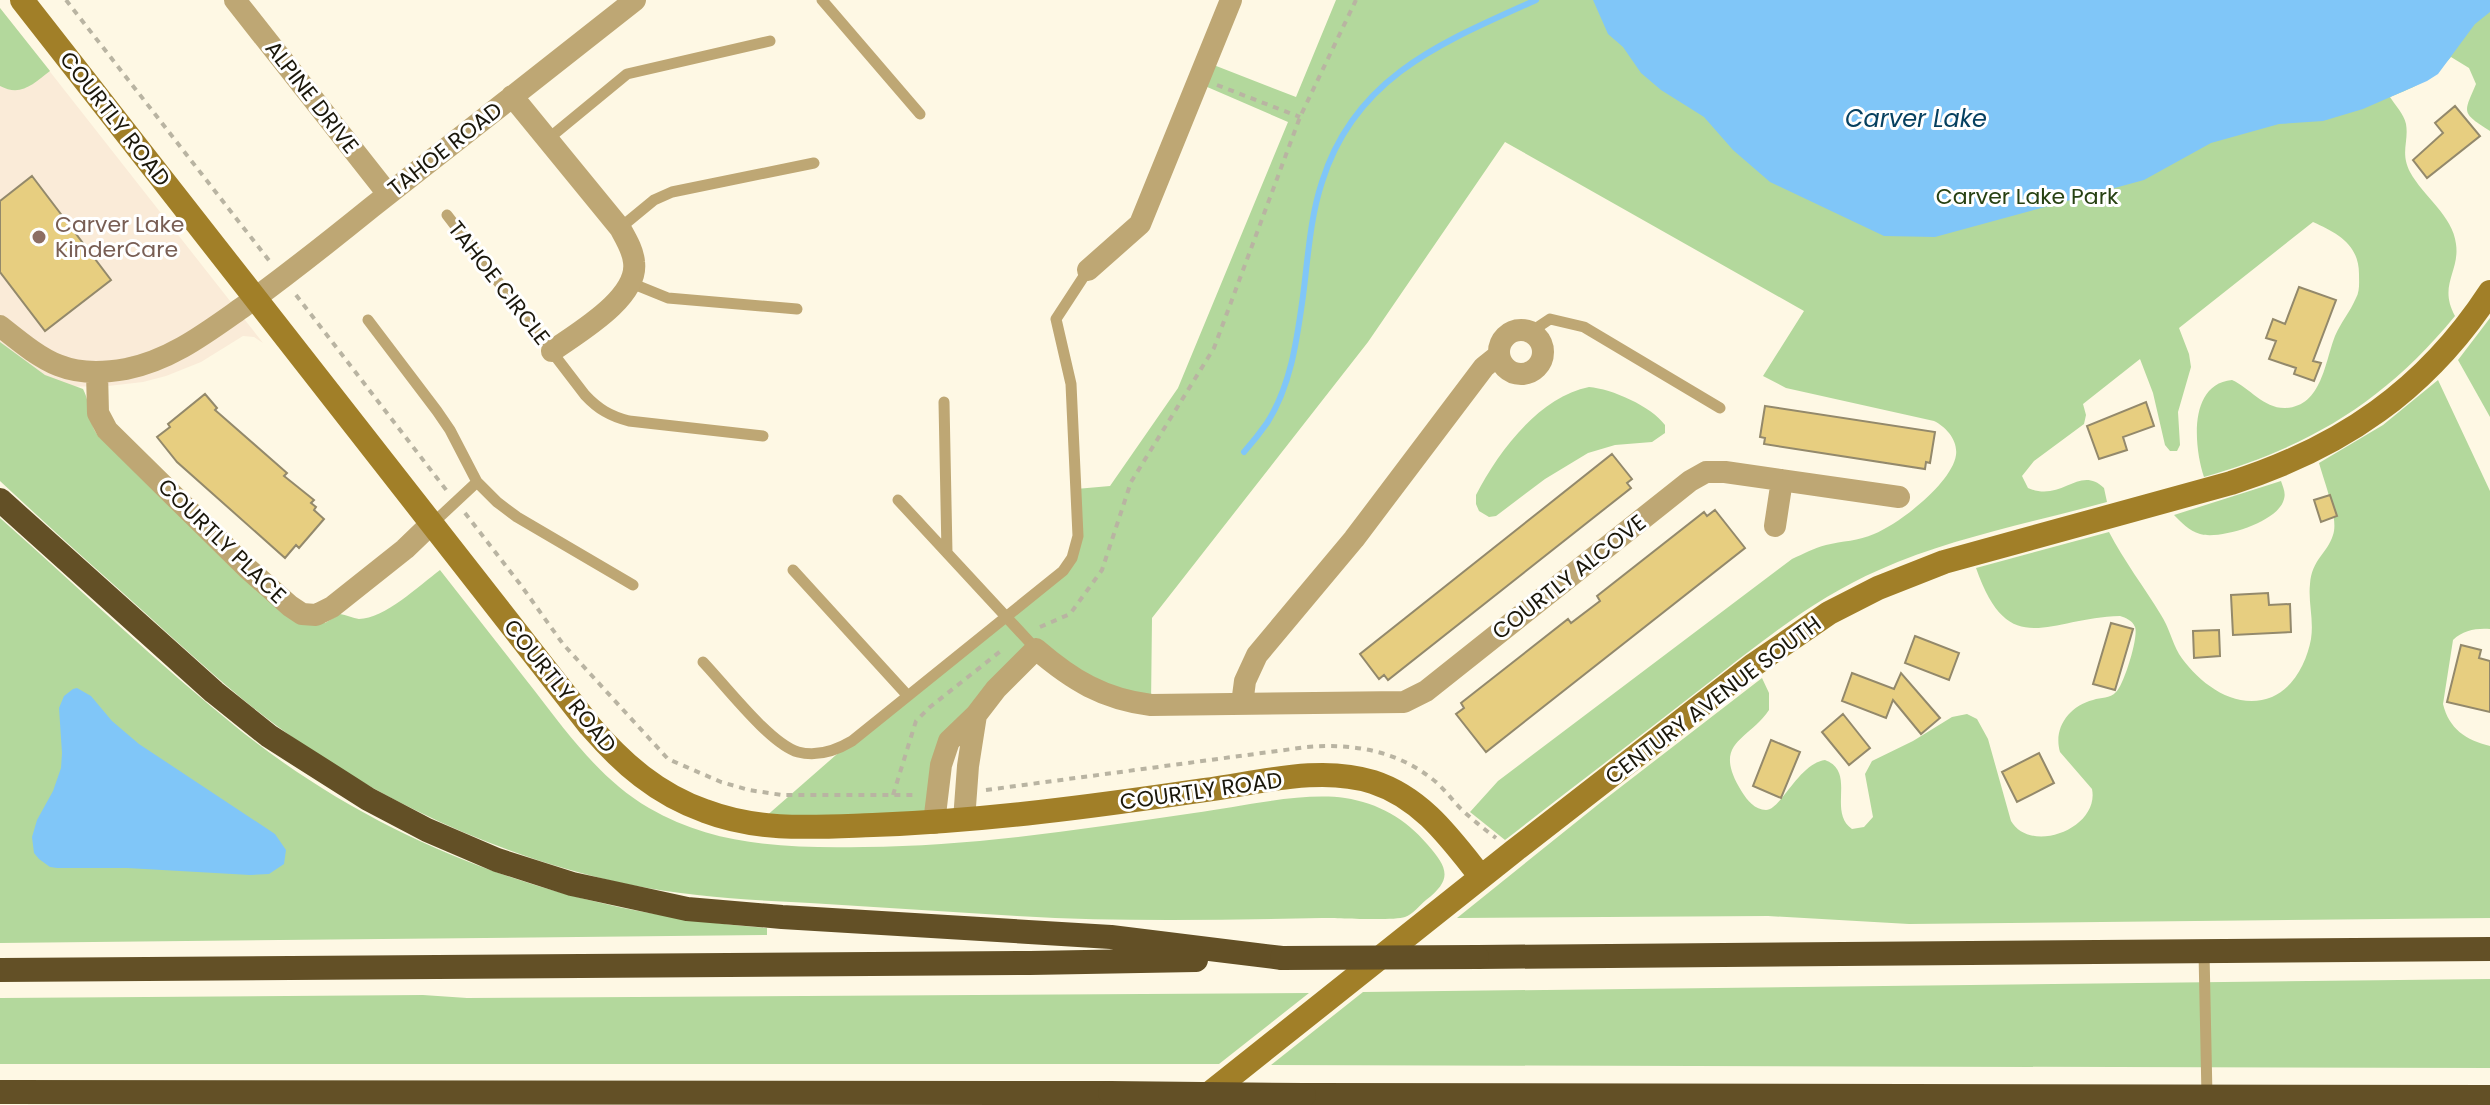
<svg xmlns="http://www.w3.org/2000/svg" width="2490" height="1105" viewBox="0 0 2490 1105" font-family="Poppins,sans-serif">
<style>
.commercial{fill:#faebd8}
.green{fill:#b3d89c}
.water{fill:#80c6f8}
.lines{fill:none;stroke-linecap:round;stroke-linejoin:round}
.stream{stroke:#80c6f8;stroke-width:6}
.building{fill:#e7ce80;stroke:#93896b;stroke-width:2}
.path{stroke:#b9b4a2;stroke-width:4;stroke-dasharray:6 6;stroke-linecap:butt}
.lane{stroke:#bea774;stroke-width:11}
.street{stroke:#bea774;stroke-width:22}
.secondary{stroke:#a17f28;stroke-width:24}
.highway{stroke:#635026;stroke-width:24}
.highway-bridge{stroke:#635026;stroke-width:24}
.education-dot{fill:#8d6e63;stroke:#fff;stroke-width:3}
.labels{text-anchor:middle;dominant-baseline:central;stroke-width:6;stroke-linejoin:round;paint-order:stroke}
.street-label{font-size:22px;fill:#1a170b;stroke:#fff}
.park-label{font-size:22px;fill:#274112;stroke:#fff}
.education-label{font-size:22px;fill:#785e54;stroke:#fff;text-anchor:start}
.water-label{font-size:24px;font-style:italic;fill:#064060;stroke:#fff}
</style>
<rect width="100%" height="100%" fill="#fef8e4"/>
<!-- commercial -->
<path class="commercial" d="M0,8L263,343L254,337L243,336L201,362L166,376L143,382L108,386L0,388Z"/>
<!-- green -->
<path class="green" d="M1336,0H2490V131C2460,112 2464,113 2476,84L2469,68L2451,57C2432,80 2417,86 2390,97C2395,105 2404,114 2406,124C2409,142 2400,152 2410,172C2423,196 2453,216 2456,244C2460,272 2438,285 2455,316C2384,402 2311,446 2204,477C2194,447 2188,384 2232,380C2250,388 2264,409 2286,408C2322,406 2325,361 2335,336C2341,322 2350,312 2356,298C2360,291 2359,282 2359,274C2359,244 2337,233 2313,222L2179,328L2189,354L2191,367L2178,412L2180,445L2177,451H2170L2165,445L2153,393L2140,359L2083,404L2086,415L2084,424L2034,461L2022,476L2028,488C2062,503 2079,464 2104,488L2107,502C2031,523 1951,538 1879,570C1812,599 1755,647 1698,691C1634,741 1569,790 1505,840L1470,812L1498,781L1792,559C1803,554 1814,548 1826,545C1842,541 1859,541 1874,534C1899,524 1952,483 1956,455C1958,440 1946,427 1934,421L1786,388L1763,376L1804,311L1505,142L1368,342L1152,618L1151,705L1036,649L949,741L934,823L757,824L852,741L1072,558L1076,489L1110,486L1178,388L1288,122L1198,83L1206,62L1296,97Z
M0,8L50,71C33,84 21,97 0,86Z
M2490,318V417L2458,360Z
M0,342L45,375L83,389C92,406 86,420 99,437L325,623L340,614C346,615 353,618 359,619C384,619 420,585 440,570C471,610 503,650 534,690C568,734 601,780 649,808C716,847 789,848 864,847C975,846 1084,829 1194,813C1239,807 1301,792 1345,798C1378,803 1406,819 1427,844C1448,868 1453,879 1426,900C1419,906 1413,914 1405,917C1394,921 1337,918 1322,918C1220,920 1119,922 1017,916C948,912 879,907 810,903C751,900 690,897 631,885C517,862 398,810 302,744C245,705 195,658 143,611C95,568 47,525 0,481Z
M2438,380L2490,491V629C2477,628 2463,630 2453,640L2443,704C2449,729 2466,740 2490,746V918L1909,924L1768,916L1457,918L1600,803L1762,678L1769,693V710C1747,742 1711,742 1742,792C1747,800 1755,810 1766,810C1781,810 1798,764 1825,760C1857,772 1827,811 1852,829L1864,827L1873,817L1865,774L1872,761L1913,741L1952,717L1967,714L1977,719L1988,739L2011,821C2031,855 2100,828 2092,789L2060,752C2053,728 2069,706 2093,700C2101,697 2110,699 2116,692C2124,685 2139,636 2135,627C2132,620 2126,618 2120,616C2047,618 2009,662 1976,568L2109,532C2124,561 2144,587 2161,615C2169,627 2172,642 2179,654C2198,683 2236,712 2272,697C2294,688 2307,661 2311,639C2314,620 2308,602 2310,584C2312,559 2327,554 2333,535C2339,519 2324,481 2319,463L2383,425Z
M1589,387C1612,389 1651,406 1665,425V433L1652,442L1615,445L1588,453L1545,479L1496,516L1489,517L1479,511L1476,504V495C1498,452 1539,397 1589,387Z
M2281,481C2283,487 2286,493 2284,499C2279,522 2220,540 2200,534C2189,531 2181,522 2174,515Z
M0,518C80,589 158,664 241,731C394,852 574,914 767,928V935L0,943Z
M2490,979V1068L1271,1065L1363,992Z
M1309,993L1219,1064H0V998L423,995L467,998Z"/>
<!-- water -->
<path class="water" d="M1593,0H2490V12L2475,24L2438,74L2427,81L2363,109L2323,121L2279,124L2211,143L2144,180L1935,237L1884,236L1770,182L1733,150L1704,117L1661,90L1641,73L1623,47L1608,34Z
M77,688L91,696L112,721L139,744L275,834L286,850L284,864L269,874L250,875L127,868H57L50,867L39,859L34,853L32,837L37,820L53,791L61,768L62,753L59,708L64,696L73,689Z"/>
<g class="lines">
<!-- stream -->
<path class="stream" d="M1244,452C1252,443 1260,433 1267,423C1291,386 1297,339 1303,296C1308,258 1310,218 1322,182C1355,76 1443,42 1536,0"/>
</g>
<!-- building -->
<path class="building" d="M2455,106L2480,136L2427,178L2413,160L2443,133L2435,123Z
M32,176L111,280L45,331L0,272V201Z
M2299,287L2336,300L2313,361L2321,363L2314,381L2294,374L2296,368L2269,359L2276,341L2266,338L2273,319L2285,324Z
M205,394L217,408L215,410L287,473L284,476L314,500L311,503L316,507L314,510L324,519L299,548L296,545L285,558L177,462L157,437L170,427L168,424Z
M2146,402L2154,426L2123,437L2127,450L2099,459L2087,426Z
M1765,406L1935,432L1930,463L1926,462L1925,469L1764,444L1765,438L1760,437Z
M1612,454L1632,479L1627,483L1631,488L1388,680L1384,675L1379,679L1360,654Z
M2330,495L2337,516L2321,522L2314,500Z
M1715,510L1745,548L1486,752L1456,714L1464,708L1461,703L1568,619L1571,623L1600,601L1597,596L1704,512L1707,516Z
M2268,593L2269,605L2290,604L2291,632L2233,635L2231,595Z
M2111,623L2133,629L2115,690L2093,684Z
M2219,630L2220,656L2194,658L2193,631Z
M1915,636L1959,653L1949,680L1905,663Z
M2461,645L2481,650L2479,658L2490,661V712L2447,702Z
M1852,673L1894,689L1901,673L1940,718L1921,734L1893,700L1886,718L1842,701Z
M1843,714L1870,748L1849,765L1822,732Z
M1771,740L1800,752L1781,798L1753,786Z
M2039,753L2054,783L2017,802L2002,772Z"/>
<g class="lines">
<!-- path -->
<path class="path" d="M66,0L271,263
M1217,85L1300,117
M296,295L447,491
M465,513L520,584L563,644L668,759L721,782L749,790L782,795H918
M1040,627L1070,614L1102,570L1131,482L1214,348L1300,117L1356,0
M986,790L1307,747C1354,743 1399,751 1436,782C1446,791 1453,801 1462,810C1473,820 1484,829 1496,838
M893,795L916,721L930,707L1002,650"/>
<!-- lane -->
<path class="lane" d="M822,0L920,114
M548,139L627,74L770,41
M447,215L585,395C598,409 610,416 629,421L763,436
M620,228L654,200L672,192L814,163
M631,283L668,298L797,309
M368,320L437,411L450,430L477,482L497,502L517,517L633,585
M1532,331L1550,319L1584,327L1720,408
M944,402L947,553
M898,500L1036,649
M432,524L477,482
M793,570L908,696
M703,662C725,685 770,744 798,752C817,757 837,750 852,741L1063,571L1072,558L1078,536L1071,384L1056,319L1088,270
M2204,952L2207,1096"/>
<!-- street -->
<path class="street" d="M235,0L388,194
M512,96L620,228C626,239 633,250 634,262C639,298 577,333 552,351
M1088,270L1140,224L1231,0
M0,326C44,361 66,380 126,369C171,360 206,333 243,307C287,275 330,241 372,207C460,138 547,69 635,0
M1499 352a22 22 0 1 1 44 0a22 22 0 1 1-44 0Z
M97,372L98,413L107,430L247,568L290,606L302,614L316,615L332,607L405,549L431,524
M1775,526L1782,480
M1242,704L1245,681L1257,655L1354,539L1484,367L1499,355
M964,820L968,766L976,715
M934,823L941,765L949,741L976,715L996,689L1036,649C1072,680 1103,699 1151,705L1404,702L1426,691L1690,481L1706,472H1725L1899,497"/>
<!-- secondary -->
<path class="secondary" d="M22,0L590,726C623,764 657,794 705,811C760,832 816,827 873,825C985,821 1095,806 1205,790C1259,783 1320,765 1373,782C1422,798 1450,838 1481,877
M1200,1101L1514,851L1752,666L1829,613L1878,588L1944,562L2231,483C2341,448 2426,390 2490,292"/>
<!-- highway -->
<path class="highway" d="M0,500L214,692L269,736L368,799L427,830L497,860L572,884L687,909L782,917L1111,937L1282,958
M1477,957L2490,949
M0,970L1030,963L1196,960
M0,1092L1110,1093
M1304,1095L2490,1097"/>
<!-- highway-bridge -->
<path class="highway-bridge" d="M1282,958L1477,957
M1110,1093L1304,1095"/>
</g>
<!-- markers -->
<circle class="education-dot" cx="39" cy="237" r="8"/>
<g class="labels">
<!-- street labels -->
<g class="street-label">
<text transform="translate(312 97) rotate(52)">ALPINE DRIVE</text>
<text transform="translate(115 119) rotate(52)">COURTLY ROAD</text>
<text transform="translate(445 149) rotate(-38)">TAHOE ROAD</text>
<text transform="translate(499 283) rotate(52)">TAHOE CIRCLE</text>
<text transform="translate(222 541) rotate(44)">COURTLY PLACE</text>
<text transform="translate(1569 577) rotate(-38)">COURTLY ALCOVE</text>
<text transform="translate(560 686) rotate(51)">COURTLY ROAD</text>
<text transform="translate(1713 700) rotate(-37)">CENTURY AVENUE SOUTH</text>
<text transform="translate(1201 791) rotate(-8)">COURTLY ROAD</text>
</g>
<!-- park labels -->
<g class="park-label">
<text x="2027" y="196">Carver Lake Park</text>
</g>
<!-- education labels -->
<g class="education-label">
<text x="55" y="224">Carver Lake<tspan x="55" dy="25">KinderCare</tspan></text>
</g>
<!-- water labels -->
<g class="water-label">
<text x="1916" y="118">Carver Lake</text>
</g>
</g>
</svg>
